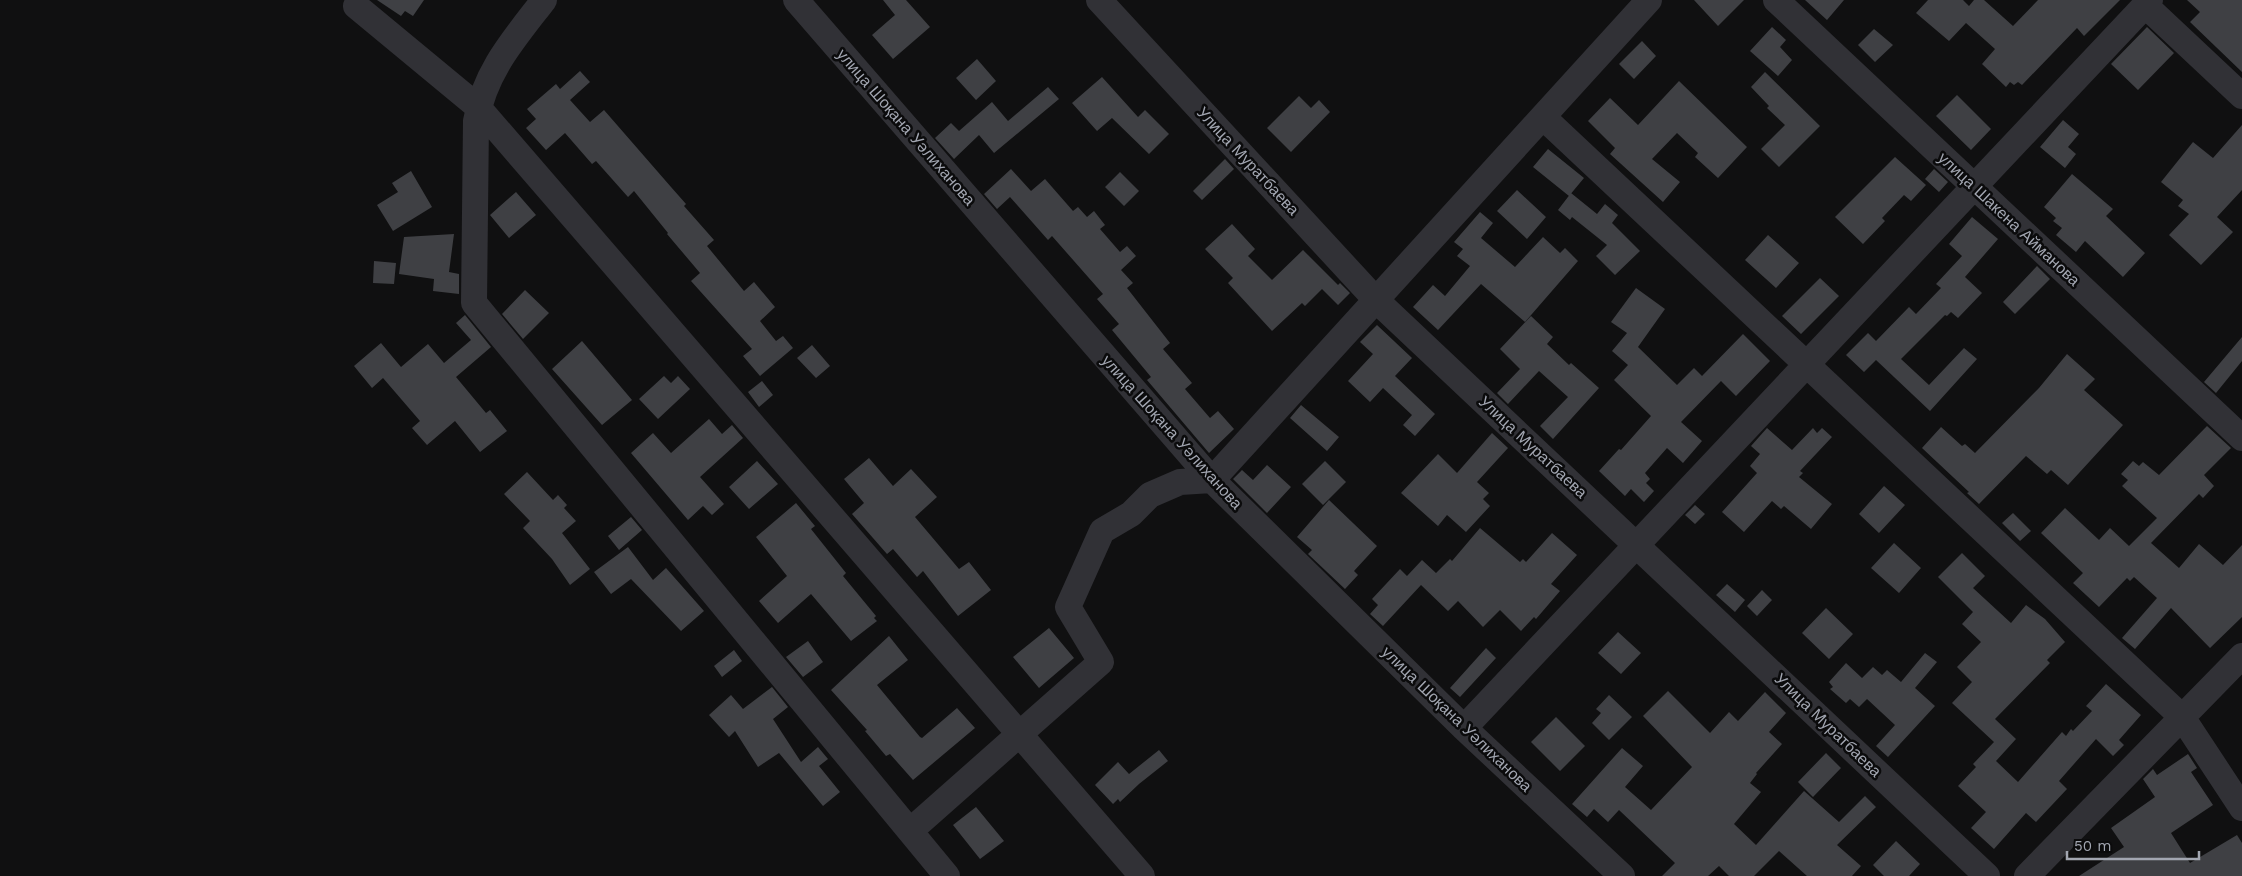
<svg xmlns="http://www.w3.org/2000/svg" width="2242" height="876" viewBox="0 0 2242 876" font-family="'Work Sans',sans-serif">
<style>
.building{fill:#3f4044}
.lines{fill:none;stroke-linecap:round;stroke-linejoin:round}
.minor{stroke:#313136;stroke-width:26}
.labels{text-anchor:middle;dominant-baseline:central;stroke-width:5;stroke-linejoin:round;paint-order:stroke}
.street-label{font-size:16px;fill:#a2a6b1;stroke:#0b0b0c}
</style>
<rect width="100%" height="100%" fill="#101011"/>
<!-- building -->
<path class="building" d="M377,0H424L413,16L405,11L401,16Z
M883,0H906L930,27L893,59L872,35L895,15Z
M1694,0H1744L1718,26Z
M1805,0H1844L1827,20Z
M1928,0H1963L1969,6L1974,0H1984L2013,26L2038,0H2120L2084,36L2077,28L2022,85L2018,82L2014,85L2010,82L2006,87L1982,64L1995,49L1966,23L1949,41L1916,13Z
M2187,0H2242V72L2190,22L2200,12Z
M1772,27L1786,40L1780,47L1792,60L1778,76L1750,51Z
M2147,27L2174,53L2138,90L2111,64Z
M1874,29L1893,45L1875,62L1858,45Z
M1642,41L1656,56L1634,79L1619,64Z
M977,59L996,81L976,100L956,78Z
M580,71L590,82L570,100L590,122L604,110L671,187L686,204L684,206L714,240L707,246L744,291L754,282L775,307L760,321L776,341L783,336L793,348L760,376L743,356L752,349L691,281L700,273L667,234L668,233L634,191L628,197L596,161L592,164L565,133L546,150L526,128L536,119L527,109L556,84L560,89Z
M1765,72L1820,126L1779,167L1761,149L1785,125L1767,108L1769,106L1751,87Z
M1102,77L1138,117L1145,110L1169,134L1149,154L1112,118L1097,131L1072,103Z
M1679,81L1747,147L1718,178L1695,157L1698,153L1677,133L1652,159L1680,182L1663,202L1610,154L1615,148L1588,121L1610,98L1638,125Z
M1048,87L1059,99L994,153L979,135L954,159L935,138L951,123L959,131L992,102L1008,121Z
M1957,95L1991,129L1971,150L1936,116Z
M1299,96L1311,108L1319,100L1330,112L1291,152L1267,128Z
M2063,120L2079,134L2068,147L2076,154L2065,168L2040,147Z
M2242,125V190L2217,217L2233,232L2201,265L2169,235L2189,214L2178,206L2183,200L2161,182L2193,142L2213,158Z
M1548,149L1584,178L1569,196L1533,167Z
M1895,157L1926,185L1911,201L1904,195L1882,218L1885,221L1863,244L1835,217Z
M1225,159L1234,169L1202,200L1193,191Z
M1011,169L1031,191L1045,179L1073,211L1078,207L1087,217L1094,211L1105,225L1100,229L1120,252L1127,246L1136,256L1121,270L1133,283L1127,288L1170,343L1163,349L1192,383L1185,389L1210,418L1218,411L1234,429L1209,453L1147,380L1151,377L1112,330L1119,324L1097,299L1103,294L1052,236L1048,240L1010,197L997,209L984,194Z
M1934,169L1948,182L1939,192L1925,179Z
M411,171L432,207L393,231L377,205L398,192L392,183Z
M1120,172L1139,191L1124,206L1105,187Z
M2072,174L2113,209L2106,216L2145,253L2123,277L2085,241L2076,252L2056,235L2062,228L2053,221L2056,218L2044,207Z
M1517,190L1546,217L1527,239L1497,211Z
M516,192L536,215L509,238L490,215Z
M1571,193L1597,214L1605,204L1618,215L1612,223L1640,251L1615,275L1596,256L1607,245L1572,217L1570,220L1558,210Z
M1480,212L1493,223L1481,238L1515,267L1543,237L1560,253L1565,248L1578,261L1525,322L1481,284L1438,330L1413,307L1433,285L1445,296L1470,266L1457,256L1463,249L1454,242Z
M1972,217L1998,239L1965,277L1982,293L1958,318L1951,312L1947,316L1945,315L1901,359L1929,385L1964,348L1977,359L1930,411L1876,360L1864,372L1846,355L1868,333L1876,341L1909,307L1916,314L1941,288L1936,284L1962,256L1949,244Z
M1232,224L1255,249L1248,256L1272,280L1303,250L1338,285L1340,283L1350,293L1338,305L1322,289L1305,306L1302,303L1272,331L1228,283L1233,278L1205,249Z
M454,234L449,272L459,274V294L433,291L434,279L399,274L404,237Z
M1768,235L1799,263L1776,288L1745,260Z
M374,261L396,263L394,284L373,283Z
M2037,266L2050,279L2015,314L2003,302Z
M1820,278L1839,296L1801,334L1782,316Z
M1636,288L1665,309L1638,347L1677,385L1694,368L1702,376L1743,334L1770,361L1736,396L1721,381L1681,422L1702,441L1683,463L1667,448L1645,473L1650,479L1646,483L1654,491L1644,502L1631,489L1625,496L1599,471L1619,449L1621,450L1651,416L1614,380L1628,365L1612,351L1627,333L1611,322Z
M525,290L549,313L523,339L502,314Z
M465,315L491,347L456,377L486,413L490,410L507,431L480,452L455,421L427,445L412,428L420,421L383,378L372,388L354,366L381,343L401,367L428,344L444,363L471,340L456,323Z
M1531,316L1553,337L1547,344L1569,365L1571,363L1599,388L1553,439L1540,426L1568,397L1539,371L1508,404L1497,393L1520,369L1500,349Z
M1377,325L1412,358L1395,376L1435,414L1415,436L1403,425L1412,415L1383,388L1370,402L1348,381L1373,354L1360,342Z
M2242,337V361L2216,393L2204,382Z
M582,341L632,400L602,425L552,369Z
M812,345L830,366L816,378L797,358Z
M2067,354L2095,379L2084,390L2123,425L2068,485L2051,470L2047,474L2026,456L1979,504L1967,493L1969,492L1922,448L1941,427L1962,446L1965,444L1975,453L2039,388Z
M664,376L671,383L678,376L690,389L658,419L639,399Z
M762,381L773,395L759,407L748,392Z
M1301,405L1339,437L1327,451L1290,418Z
M709,419L722,434L732,425L743,438L700,477L724,504L712,515L703,506L688,520L631,453L653,433L671,453Z
M2207,426L2231,448L2204,475L2214,486L2203,498L2199,494L2151,543L2179,568L2199,544L2223,565L2242,545V617L2210,648L2171,608L2135,649L2122,638L2157,598L2134,577L2130,581L2127,578L2099,607L2073,583L2083,573L2041,533L2065,508L2099,540L2110,528L2129,546L2157,518L2122,486L2128,480L2121,474L2133,461L2139,466L2143,462L2159,475Z
M1767,428L1792,450L1813,428L1817,433L1822,428L1832,437L1800,471L1803,473L1799,477L1832,504L1811,529L1784,506L1781,509L1772,501L1744,532L1722,512L1757,473L1750,466L1760,454L1751,446Z
M1492,433L1508,448L1477,482L1489,493L1483,499L1490,506L1466,532L1447,515L1438,526L1401,493L1438,454L1457,473Z
M869,458L893,486L911,469L937,497L915,517L959,569L969,562L991,590L958,616L923,571L917,577L893,549L887,554L852,514L864,503L844,479Z
M757,461L778,484L749,509L729,487Z
M1325,461L1346,482L1323,505L1302,484Z
M1267,465L1291,487L1267,513L1233,479L1242,470L1253,480Z
M527,472L553,500L558,495L567,505L564,508L576,521L562,533L590,569L570,585L552,559L523,528L530,521L504,494Z
M1884,486L1905,505L1879,533L1859,514Z
M1329,500L1377,546L1354,571L1358,575L1345,589L1308,554L1312,550L1297,537Z
M796,503L815,526L811,529L846,573L843,576L876,616L874,618L877,621L851,641L811,594L778,623L759,601L787,576L756,537Z
M1695,505L1705,514L1695,524L1685,515Z
M2013,513L2031,531L2020,541L2002,523Z
M631,517L642,530L619,550L608,536Z
M1480,528L1520,562L1523,559L1526,562L1552,533L1577,555L1551,584L1560,591L1536,619L1534,617L1521,631L1500,610L1483,627L1458,601L1448,611L1421,585L1383,626L1370,614L1378,605L1372,599L1400,569L1407,576L1422,560L1436,573L1450,559L1452,561Z
M1894,543L1921,568L1899,593L1871,568Z
M628,547L653,580L666,568L704,611L681,631L631,579L611,594L594,572Z
M1962,553L1985,576L1973,588L2011,623L2026,605L2045,619L2065,642L2047,660L2050,663L1995,719L2016,739L1996,761L2018,782L2062,732L2066,736L2071,729L2073,731L2092,711L2086,706L2106,684L2141,715L2119,740L2124,745L2113,756L2096,739L2059,781L2067,789L2036,822L2026,813L1994,849L1971,828L1986,812L1958,786L1976,767L1973,764L1994,742L1952,703L1972,682L1957,667L1981,642L1962,624L1973,612L1938,577Z
M1727,584L1745,600L1735,612L1716,595Z
M1762,590L1772,600L1757,616L1747,606Z
M1826,608L1853,634L1829,659L1802,633Z
M1049,628L1074,658L1039,688L1013,657Z
M1618,632L1641,653L1621,674L1598,653Z
M889,636L908,660L877,685L920,737L922,738L957,708L975,728L913,780L890,754L886,756L865,731L867,730L831,690Z
M808,641L823,662L803,677L786,657Z
M1486,648L1496,658L1460,697L1450,688Z
M734,650L742,661L722,677L714,666Z
M1925,653L1937,662L1915,688L1935,706L1888,757L1876,746L1895,725L1867,699L1859,707L1850,699L1846,703L1830,689L1833,687L1829,682L1846,663L1862,678L1873,667L1882,675L1887,670L1901,682Z
M772,687L788,707L773,719L801,762L818,747L828,759L819,766L840,792L823,806L779,753L758,767L735,731L729,737L709,715L731,695L743,709Z
M1668,691L1710,733L1729,712L1738,721L1765,692L1786,713L1769,732L1782,744L1756,773L1757,774L1750,783L1761,792L1734,824L1756,845L1804,791L1839,822L1865,796L1876,807L1837,845L1861,866L1852,876H1807L1779,851L1754,876H1729L1719,866L1708,876H1662L1675,863L1619,810L1608,822L1594,809L1587,817L1572,804L1622,748L1643,766L1625,787L1651,810L1692,767L1643,716Z
M1609,695L1632,717L1609,740L1592,723L1601,713L1596,709Z
M1556,717L1585,746L1560,771L1531,742Z
M1159,750L1168,761L1139,784L1120,802L1118,799L1113,804L1095,785L1118,762L1129,774Z
M1826,753L1841,768L1813,797L1798,782Z
M2188,754L2197,768L2191,772L2213,805L2171,833L2190,863L2237,835L2242,843V876H2079L2124,847L2111,828L2155,797L2143,779L2153,769L2157,775Z
M976,807L1004,841L980,859L953,825Z
M1896,841L1920,864L1909,876H1884L1873,865Z"/>
<g class="lines">
<!-- minor -->
<path class="minor" d="M544,0C514,39 485,71 476,121L474,303L947,876
M796,0L1212,480L1464,728L1622,876
M1099,0L1376,300L1987,876
M1776,0L2242,438
M2145,5L2242,96
M356,6L478,107L1142,876
M1543,117L2182,717L2242,808
M1464,728L2150,0
M910,831L1101,662L1068,607L1102,531L1131,514L1150,495L1180,482L1212,480L1649,0
M2027,876L2242,656"/>
</g>
<g class="labels">
<!-- street labels -->
<g class="street-label">
<text transform="translate(906 127) rotate(49)">улица Шоқана Уәлиханова</text>
<text transform="translate(1248 161) rotate(47)">Улица Муратбаева</text>
<text transform="translate(2009 219) rotate(43)">улица Шакена Айманова</text>
<text transform="translate(1172 432) rotate(48)">улица Шоқана Уәлиханова</text>
<text transform="translate(1533 447) rotate(43)">Улица Муратбаева</text>
<text transform="translate(1457 719) rotate(44)">улица Шоқана Уәлиханова</text>
<text transform="translate(1828 725) rotate(44)">Улица Муратбаева</text>
</g>
</g>
<!-- scale -->
<path d="M2067 851v8h132v-8" fill="none" stroke="#a2a6b1" stroke-width="2.5"/>
<text x="2074" y="851" font-size="15" fill="#a2a6b1" stroke="#0b0b0c" stroke-width="4" paint-order="stroke">50 m</text>
</svg>
